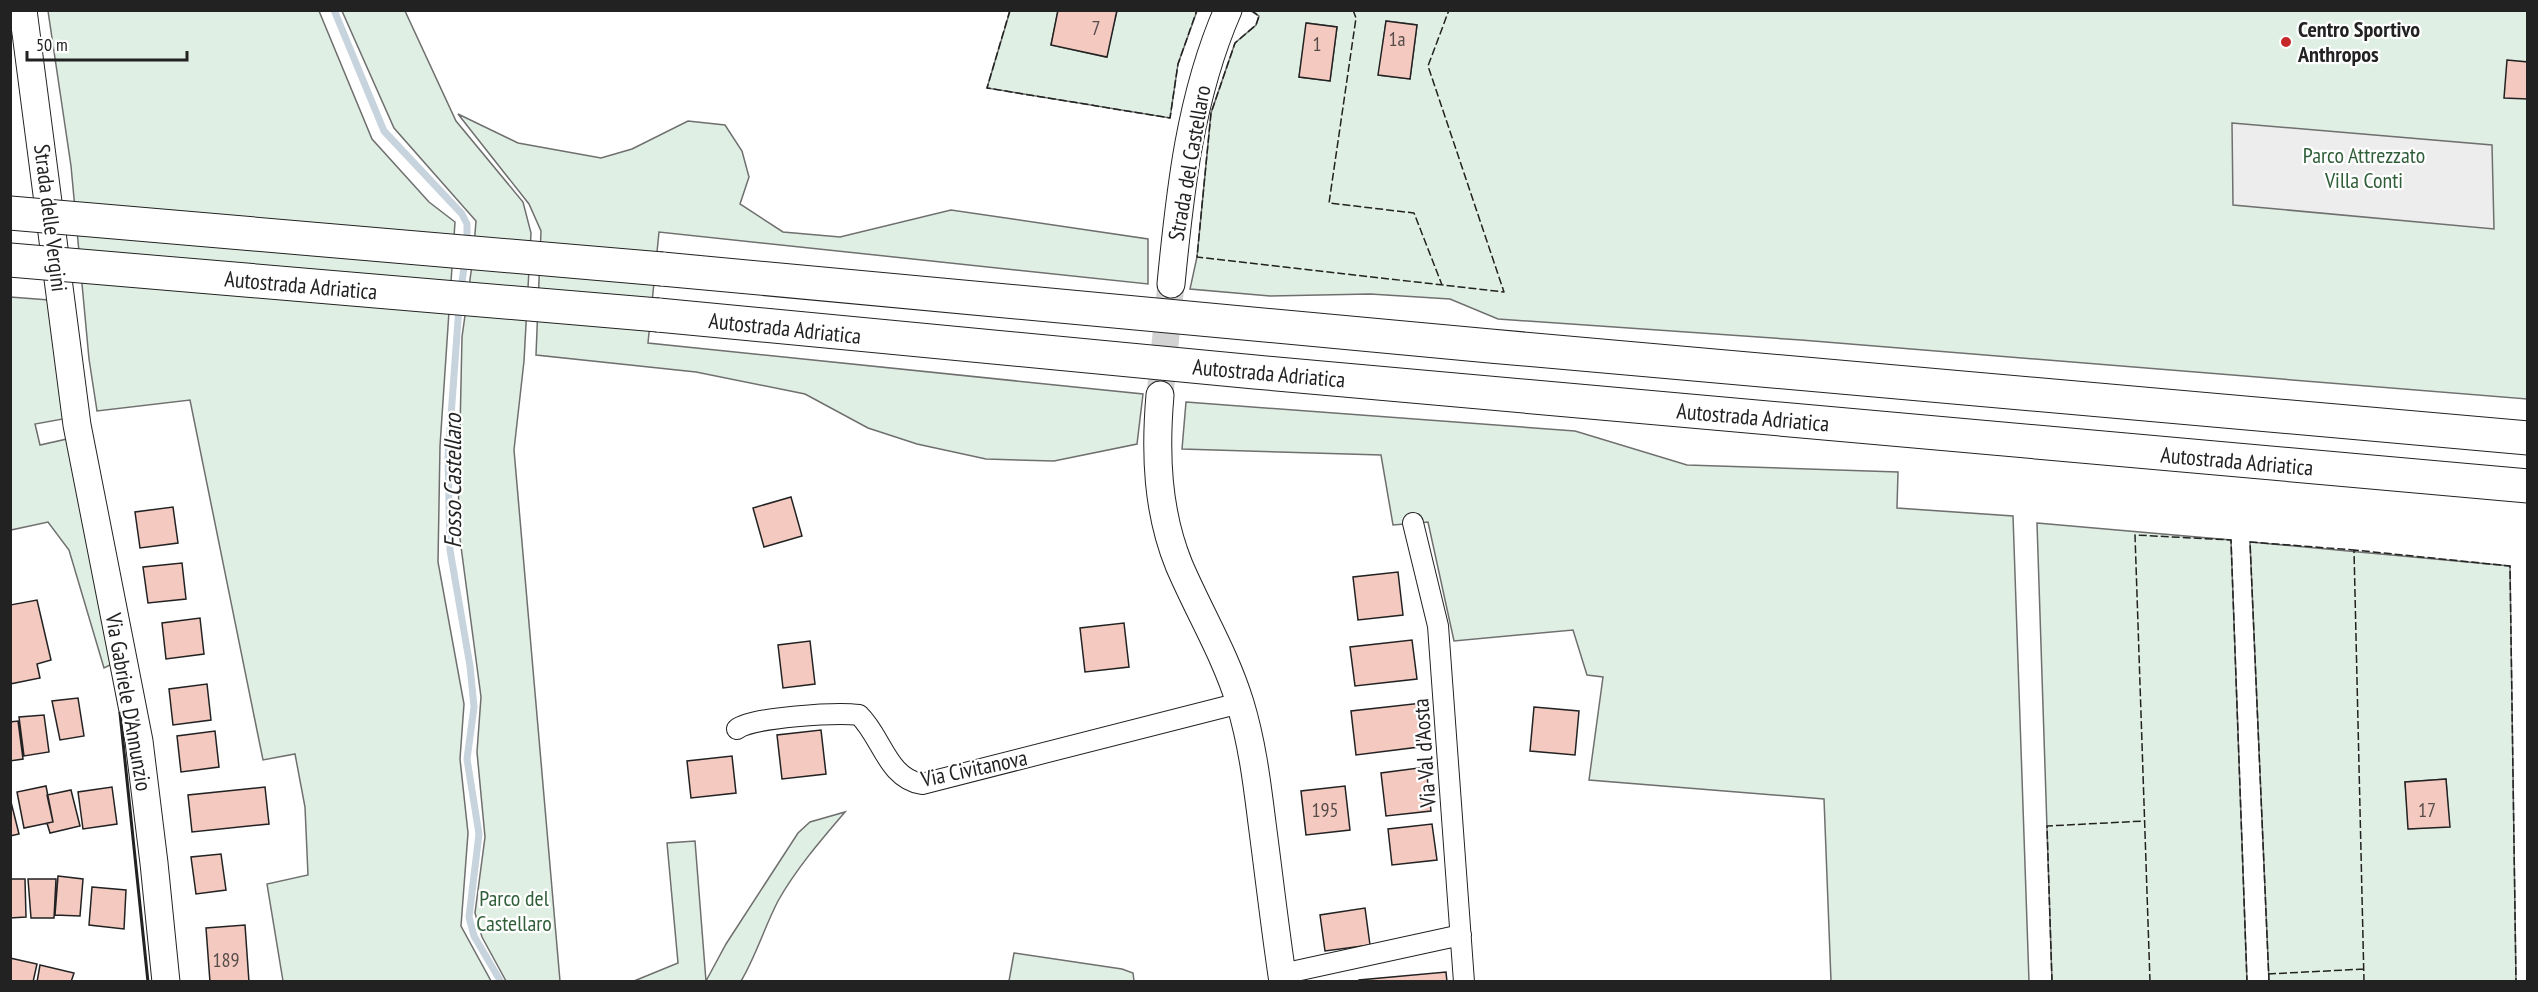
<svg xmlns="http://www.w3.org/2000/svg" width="2538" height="992" viewBox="0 0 2538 992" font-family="'PT Sans Narrow',sans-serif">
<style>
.green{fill:#e0efe3;stroke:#6f6f6f;stroke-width:1.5;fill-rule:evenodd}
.parking{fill:#ededed;stroke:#6f6f6f;stroke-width:1.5}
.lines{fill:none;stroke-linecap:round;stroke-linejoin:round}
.stream{stroke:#c7d3dd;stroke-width:7}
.building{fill:#f3c9c0;stroke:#222;stroke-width:1.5}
.secondary-tunnel{stroke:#d3d3d3;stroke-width:27;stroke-dasharray:27 14;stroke-linecap:butt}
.street-casing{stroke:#222;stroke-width:22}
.secondary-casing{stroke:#222;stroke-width:29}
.highway-casing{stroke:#222;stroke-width:35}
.street{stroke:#fff;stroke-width:20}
.secondary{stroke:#fff;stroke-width:27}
.highway{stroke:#fff;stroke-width:33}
.highway-bridge-casing{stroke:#222;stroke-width:35;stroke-linecap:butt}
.highway-bridge{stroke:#fff;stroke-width:33}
.fence{stroke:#222;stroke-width:1.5;stroke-dasharray:8 3;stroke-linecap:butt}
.wall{stroke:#222;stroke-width:3}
.poi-dot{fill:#c62828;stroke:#fff;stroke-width:2}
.labels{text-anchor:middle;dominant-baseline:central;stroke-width:4.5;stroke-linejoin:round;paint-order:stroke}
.number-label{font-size:20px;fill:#564c4a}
.poi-label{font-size:22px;font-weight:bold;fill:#222;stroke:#fff;text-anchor:start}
.park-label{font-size:22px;fill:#2f5e38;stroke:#fff}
.street-label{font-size:22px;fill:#222;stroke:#fff}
.water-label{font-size:24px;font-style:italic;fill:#222;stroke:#fff}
</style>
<rect width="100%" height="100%" fill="#fff"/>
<!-- green -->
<path class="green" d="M48,11H319L372,139L429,202L455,222L440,446L438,562L464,704L460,759L468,833L461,926L491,981H283L267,884L308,875L305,807L295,754L263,760L190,400L97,411L89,359L71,166Z
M342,11H405L456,121L523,202L531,233L524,361L514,450L560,981H506L482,937L475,913L485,837L477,752L481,697L458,524L462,337L473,258L476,221L394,128Z
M1010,11H1058L1051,45L1106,57L1117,11H1197L1178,64L1170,118L987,88Z
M1251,11H2527V399L1801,340L1498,319L1450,299L1370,294L1270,296L1190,289L1197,257L1211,113L1235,43L1256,25L1259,16ZM1386,21L1417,25L1410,79L1379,75ZM1307,23L1337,27L1330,81L1299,77Z
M458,114L518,143L601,158L632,149L688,121L725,125L742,151L749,177L740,204L783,232L840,237L951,210L1148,239V284L659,232L648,343L1143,394L1137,444L1054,461L986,459L917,444L868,428L805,394L696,372L536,355L541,231L529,204Z
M10,297L49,300L63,419L35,424L40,445L67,439L112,664L104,668L69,550L48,522L11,530Z
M1186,402L1575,431L1687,465L1898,472L1897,508L2013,516L2029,981H1831L1824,799L1589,780L1603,677L1587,675L1573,630L1454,641L1428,522L1393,525L1381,455L1182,449Z
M2037,523L2231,540L2247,981H2052Z
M2250,542L2510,566L2516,981H2269ZM2446,779L2449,826L2409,829L2405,782Z
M845,812C821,840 796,869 778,901C764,928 756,956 741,981H634L678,963L667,843L695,841L706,981L726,944L798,833L810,822Z
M1014,953L1122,969L1133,973L1134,981H1009Z"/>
<!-- parking -->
<path class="parking" d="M2232,123L2492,145L2494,229L2233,205Z"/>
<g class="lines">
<!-- stream -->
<path class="stream" d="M334,10L384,131L462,214L467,224V242
M461,290L465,259
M459,307L448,457L450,550L470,666L474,707L467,759L479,834L469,917L474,936L501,982"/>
</g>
<!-- building -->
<path class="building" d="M1058,10H1117L1107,57L1051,45Z
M1386,21L1417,25L1410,79L1378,75Z
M1306,23L1337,27L1330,81L1299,77Z
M2507,60L2528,62V99L2504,98Z
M791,497L802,536L764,547L753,508Z
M173,507L178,543L140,548L135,512Z
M182,563L186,599L148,603L143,567Z
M1398,572L1403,615L1358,620L1353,577Z
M37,600L51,660L37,664L40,678L10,684V605Z
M200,618L204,654L166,659L162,623Z
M1124,623L1129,667L1085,672L1080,628Z
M1412,640L1417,679L1355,686L1350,647Z
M810,641L815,684L783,688L778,645Z
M207,684L211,720L173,725L169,689Z
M78,698L84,736L60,740L52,701Z
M1422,703L1427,746L1356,755L1351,711Z
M1534,707L1579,711L1575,755L1530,751Z
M44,715L49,752L24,756L19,717Z
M18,721L23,759L10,761V722Z
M821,730L826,774L782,779L777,735Z
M215,731L219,767L181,772L177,736Z
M732,756L736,793L691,798L687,761Z
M1426,767L1431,811L1386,816L1381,773Z
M2446,779L2450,827L2408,829L2405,782Z
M46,786L53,822L24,828L17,792Z
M1345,786L1350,830L1306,835L1301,791Z
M112,787L117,824L83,829L78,792Z
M265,787L269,824L192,832L188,795Z
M71,790L80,826L50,833L47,823L53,822L47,795Z
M10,798L19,834L10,836Z
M1432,824L1437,860L1392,865L1388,829Z
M221,854L226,890L196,894L191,857Z
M58,876L83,879L80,916L55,915Z
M10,879H25L26,917L10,918Z
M28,879H56L54,918H31Z
M92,887L126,890L124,929L89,925Z
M1365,908L1370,945L1325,951L1320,915Z
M245,925L249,982H210L206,928Z
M10,958L37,964L33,982H10Z
M40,965L74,973L71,982H37Z
M1446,972L1447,982H1359V980Z"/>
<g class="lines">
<!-- secondary-tunnel -->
<path class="secondary-tunnel" d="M1160,395L1171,284"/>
<!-- street casing -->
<g class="street-casing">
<path id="street" d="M1413,523L1438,626L1464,982
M737,729C753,717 838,712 859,715C882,737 887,778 922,784L1240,703
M1282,974L1461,935"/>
</g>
<!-- secondary casing -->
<g class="secondary-casing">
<path id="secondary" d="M23,10L77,425L139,741L154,863L166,982
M1171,284C1180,191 1190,97 1228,10
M1160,395C1155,453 1157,511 1179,565C1199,612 1225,654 1240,703C1252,742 1257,783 1262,823C1269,876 1275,929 1283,982"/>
</g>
<!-- highway casing -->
<g class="highway-casing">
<path id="highway" d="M662,269L1490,346L2528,438
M658,315L1255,372L2528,486"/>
</g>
<!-- street -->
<use href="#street" class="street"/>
<!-- secondary -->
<use href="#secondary" class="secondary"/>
<!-- highway -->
<use href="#highway" class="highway"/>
<!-- highway-bridge casing -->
<g class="highway-bridge-casing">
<path id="highway-bridge" d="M10,213L662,269
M10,260L658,315"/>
</g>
<!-- highway-bridge -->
<use href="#highway-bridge" class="highway-bridge"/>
<!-- fence -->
<path class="fence" d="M1010,10L987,88L1170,118L1178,64L1197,10
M1251,10L1259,16L1256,25L1235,43L1211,113L1197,257L1504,292L1428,66L1449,10
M1353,10L1356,18L1329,203L1414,213L1442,285
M2268,974L2364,969
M2052,982L2047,826L2145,821
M2150,982L2135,535L2231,540L2247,982
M2269,982L2250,542L2354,550
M2364,982L2354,550L2510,566L2516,982"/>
<!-- wall -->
<path class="wall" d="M120,713L148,982"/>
</g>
<!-- markers -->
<circle class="poi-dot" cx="2286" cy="42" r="6"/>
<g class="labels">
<!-- number labels -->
<g class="number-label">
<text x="1096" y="28">7</text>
<text x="1397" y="39">1a</text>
<text x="1317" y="44">1</text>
<text x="1325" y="810">195</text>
<text x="2427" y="810">17</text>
<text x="226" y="960">189</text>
</g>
<!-- poi labels -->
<g class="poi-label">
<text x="2298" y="29">Centro Sportivo<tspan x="2298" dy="25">Anthropos</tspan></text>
</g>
<!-- park labels -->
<g class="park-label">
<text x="2364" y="155">Parco Attrezzato<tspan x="2364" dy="25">Villa Conti</tspan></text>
<text x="514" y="898">Parco del<tspan x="514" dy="25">Castellaro</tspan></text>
</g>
<!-- street labels -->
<g class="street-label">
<text transform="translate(1189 163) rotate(-80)">Strada del Castellaro</text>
<text transform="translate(51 218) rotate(83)">Strada delle Vergini</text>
<text transform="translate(301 285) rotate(5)">Autostrada Adriatica</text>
<text transform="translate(785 328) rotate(6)">Autostrada Adriatica</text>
<text transform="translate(1269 373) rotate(5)">Autostrada Adriatica</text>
<text transform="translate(1753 417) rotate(5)">Autostrada Adriatica</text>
<text transform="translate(2237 461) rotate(5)">Autostrada Adriatica</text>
<text transform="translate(129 702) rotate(80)">Via Gabriele D'Annunzio</text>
<text transform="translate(1424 753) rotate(-94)">Via Val d'Aosta</text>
<text transform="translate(974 768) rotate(-12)">Via Civitanova</text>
</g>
<!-- water labels -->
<g class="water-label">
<text transform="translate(452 481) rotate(-90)">Fosso Castellaro</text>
</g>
</g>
<!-- border -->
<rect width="2538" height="992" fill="none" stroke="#222222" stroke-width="24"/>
<!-- scale -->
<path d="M27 51v9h160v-9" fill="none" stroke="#222222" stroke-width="3"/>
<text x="36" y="51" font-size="18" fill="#222222" stroke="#ffffff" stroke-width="4.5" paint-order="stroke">50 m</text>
</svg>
